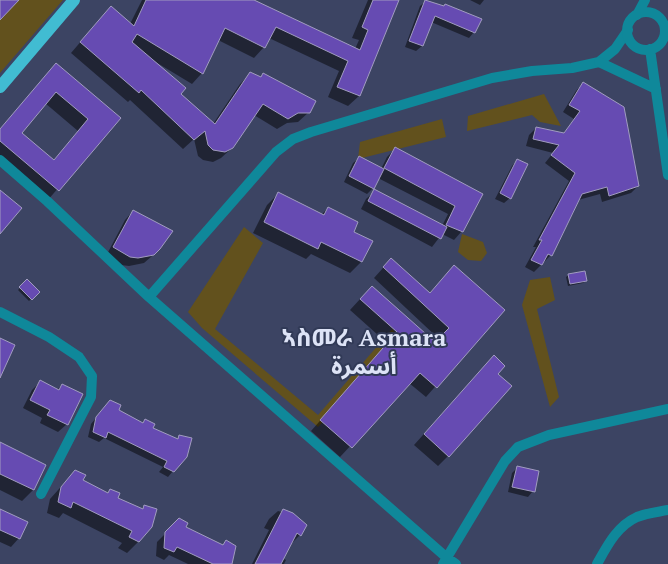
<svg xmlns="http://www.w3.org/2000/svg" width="668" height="564" viewBox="0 0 668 564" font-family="'PT Serif','Noto Sans Arabic','Noto Sans Ethiopic',serif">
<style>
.green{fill:#62511d}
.shadow{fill:#0007;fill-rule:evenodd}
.building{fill:#664bb2;stroke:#a19cc0;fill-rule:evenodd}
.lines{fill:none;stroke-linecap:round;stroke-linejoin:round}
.minor{stroke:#0f889a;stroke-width:10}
.tertiary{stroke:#0f889a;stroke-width:10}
.primary{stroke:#41bcd2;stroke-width:12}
.labels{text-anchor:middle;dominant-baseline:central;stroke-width:4;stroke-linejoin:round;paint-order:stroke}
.town-label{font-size:24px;font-weight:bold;fill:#dde3f6;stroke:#313a57}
</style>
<rect width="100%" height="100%" fill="#3c4463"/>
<!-- green -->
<path class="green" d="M0,0H63L0,73Z
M544,94L561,126L540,122L532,115L467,131L468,116Z
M442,119L446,137L358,159L360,142Z
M244,227L263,243L215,329L318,415L392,329L401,340L318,427L202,328L188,312Z
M462,234L483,242L487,253L481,261L468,260L458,252Z
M550,277L555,300L537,309L559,397L550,407L522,305L530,280Z"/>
<!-- shadow -->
<path class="shadow" d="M142,0H252L355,49L359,40L352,38L368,0H398L359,96L348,106L328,97L339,71L269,38L264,47L254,58L218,40L202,73L192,84L154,61L180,94L213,124L240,84L250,74L260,78L264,74L309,112L298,122L287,123L277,129L254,115L232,148L221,158L213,162L203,160L198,156L194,139L183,149L130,100L128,102L71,53L101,18L130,24Z
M470,0H484L480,5Z
M426,1L474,32L469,38L431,22L422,46L416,51L405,47L420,6Z
M56,65L119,118L47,201L0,161V129ZM45,103L78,131L53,161L20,133Z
M583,83L638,186L631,193L602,202L600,194L578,200L572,209L574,211L551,255L534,272L525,267L536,247H533L569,181L545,163L553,153L526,146L529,135L536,128L563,134L574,119L563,112L576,91Z
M395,149L481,194L462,231L454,240L442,234L432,247L361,209L366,199L375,191L442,226L448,214L378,178L373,188L367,194L344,182L353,163L359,158L381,169L387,157Z
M517,160L510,198L504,203L495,199L512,166Z
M278,194L321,215L328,208L352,233L361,262L350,273L311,254L306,259L253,233L267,205Z
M133,211L160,249L144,263L129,266L121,265L106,256L125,220Z
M391,259L429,294L444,277L503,310L426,397L409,383L340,457L311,431L388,344L350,310L361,298L435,343L439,339L374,278Z
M569,275L586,281L583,283L568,286L566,277Z
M27,281L38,292L29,301L18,290Z
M483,368L496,374L448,456L438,466L414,445Z
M40,382L57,390L62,385L67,424L58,432L40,423L42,418L23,408L32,390Z
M105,407L117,410L142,424L145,420L151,429L176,440L180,436L173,471L168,477L159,472L163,467L104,438L99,442L88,437L91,424Z
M0,443L45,465L33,490L22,501L0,490Z
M517,468L533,491L528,497L508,492L512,473Z
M75,471L82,480L107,494L110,490L116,499L141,510L145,506L138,542L127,553L118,548L122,543L63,513L59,518L47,513L50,499Z
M0,510L19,538L11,547L0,542Z
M278,511L292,515L300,535L292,543H291L282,558L286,560L284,564H252L269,530L264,528L269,519Z
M179,520L184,527L222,546L226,542L230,564H188L169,555L164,560L156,556L157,542Z"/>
<!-- building -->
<path class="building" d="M0,0H19L0,20Z
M146,0H254L360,50L368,30L362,27L373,0H399L360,96L337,87L348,61L276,27L265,48L225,28L203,74L137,34L132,42L186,88L181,94L215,124L250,72L261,77L263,73L316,101L310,113H298L288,119L263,104L233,148L225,152L213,150L208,145L205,131L194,140L141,90L139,93L80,42L111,6L134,26Z
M425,0L444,6L445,4L482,19L475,33L435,16L423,46L409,41Z
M56,63L121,118L59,191L0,141V129ZM56,92L88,119L54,160L22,133Z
M583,82L624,107L639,186L609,196L607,187L582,194L552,256L548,254L542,265L531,260L542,240H539L575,173L551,155L559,145L533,139L536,127L564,133L580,111L569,105Z
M395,147L483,194L463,232L446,225L455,206L384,168Z
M359,156L384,169L374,189L349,176Z
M517,159L528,164L511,199L500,193Z
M374,189L447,227L441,239L368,201Z
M0,190L22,208L0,234Z
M278,192L324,215L328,207L358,222L354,232L373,241L362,262L321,242L318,249L264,222Z
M133,210L173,231L160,249L154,255L138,258L130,257L113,247Z
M391,258L430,293L454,265L505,310L437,388L420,373L352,448L320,420L397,332L360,299L372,286L435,342L449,328L383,267Z
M585,271L587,281L570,284L568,274Z
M27,279L40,292L32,300L19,287Z
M0,338L15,345L0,378Z
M494,355L505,366L498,374L512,386L449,457L424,434Z
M40,380L59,390L62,384L83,394L68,425L47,415L50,410L30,400Z
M110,400L121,405L119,410L143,423L145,419L155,424L153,428L178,439L179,435L192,438L187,457L174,472L164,467L167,461L108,432L106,438L93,432L96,417Z
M0,442L46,465L34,490L0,474Z
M517,466L539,471L535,492L512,487Z
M75,470L86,475L83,480L108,493L110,489L120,493L118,498L143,509L144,505L157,509L152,527L139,542L129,537L132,531L73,502L71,508L58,502L61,487Z
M0,509L28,522L20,539L0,530Z
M283,509L293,513L307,525L301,536L297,533L281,564H255Z
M179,518L188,523L186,527L223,545L226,540L236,546L232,564H213L177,547L174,552L164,548L165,532Z"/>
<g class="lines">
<!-- minor -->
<path class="minor" d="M0,160L47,201L149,297L446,557L456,564
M149,297L276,152L293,139L311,132L492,78L532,71L572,68L599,62L615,49L628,30
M0,312L49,337L79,357L92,376L91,397L41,494
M443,564L505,461L518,447L549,435L668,409
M597,564C607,546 617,526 637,517C647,513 658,512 668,510"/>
<!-- tertiary -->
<path class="tertiary" d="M627 31a19 19 0 1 1 38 0a19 19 0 1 1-38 0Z
M637,15L645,0
M650,49L668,175
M599,62L656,89"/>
<!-- primary -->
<path class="primary" d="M0,87L74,0"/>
</g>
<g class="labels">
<!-- town labels -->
<g class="town-label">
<text x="364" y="337">ኣስመራ Asmara<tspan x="364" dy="28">أسمرة</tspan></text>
</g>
</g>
</svg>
